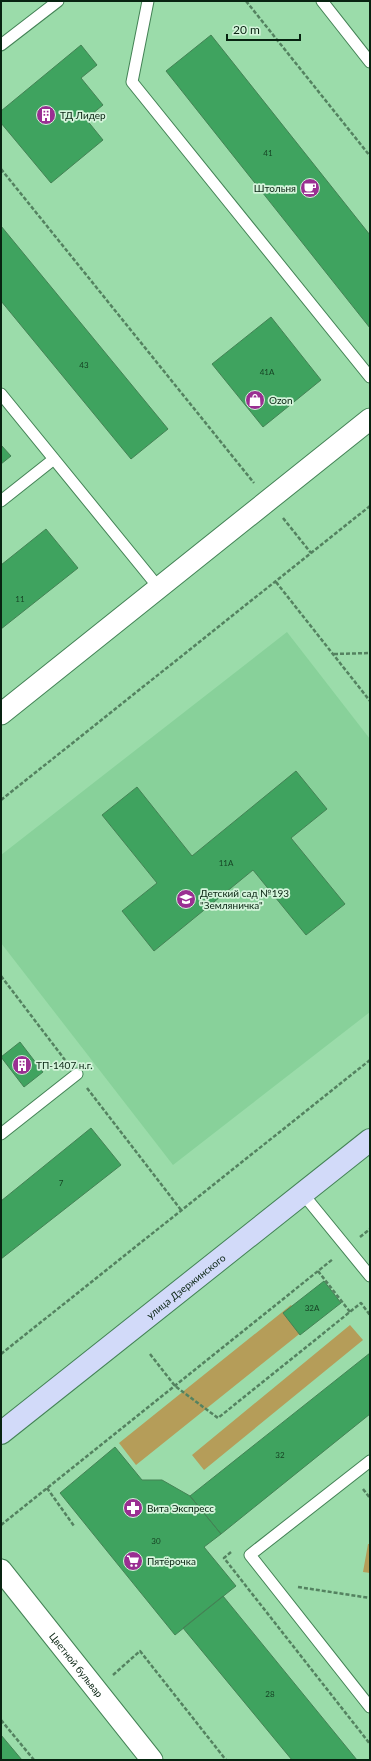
<svg xmlns="http://www.w3.org/2000/svg" width="371" height="1761" viewBox="0 0 371 1761" font-family="Lato,sans-serif">
<style>
.built{fill:#88d19a}
.green{fill:#b59d59}
.building{fill:#3fa35f;stroke:#448355}
.lines{fill:none;stroke-linecap:round;stroke-linejoin:round}
.lane-casing{stroke:#438255;stroke-width:13}
.street-casing{stroke:#438255;stroke-width:23}
.secondary-casing{stroke:#438255;stroke-width:24}
.path{stroke:#548260;stroke-width:2.5;stroke-dasharray:4 2;stroke-linecap:butt}
.lane{stroke:#fff;stroke-width:11}
.street{stroke:#fff;stroke-width:21}
.secondary{stroke:#d2daf9;stroke-width:22}
.labels{text-anchor:middle;dominant-baseline:central;stroke-width:3.5;stroke-linejoin:round;paint-order:stroke}
.number-label{font-size:8px;fill:#164324}
.poi-label{font-size:10px;fill:#082311;stroke:#d4f4db;text-anchor:start}
.street-label{font-size:10px;fill:#082311;stroke:#d4f4db}
</style>
<rect width="100%" height="100%" fill="#9bdcaa"/>
<!-- built -->
<path class="built" d="M287,632L370,739V1012L173,1165L1,943V855Z"/>
<!-- green -->
<path class="green" d="M291,1305L308,1327L136,1465L119,1443Z
M350,1325L363,1340L204,1470L192,1455Z
M368,1544H370V1573L363,1572Z"/>
<!-- building -->
<path class="building" d="M211,35L370,235V328L166,71Z
M81,45L97,65L81,78L103,105L86,119L103,140L51,183L1,123V111Z
M1,226L168,429L131,459L1,301Z
M271,317L321,380L263,427L212,364Z
M1,445L11,456L1,464Z
M46,529L78,568L1,629V565Z
M296,771L327,809L291,838L345,904L306,935L253,870L154,951L122,911L157,883L102,815L137,787L192,856Z
M20,1042L43,1072L24,1087L1,1057Z
M91,1128L121,1165L1,1259V1201Z
M324,1281L341,1303L300,1335L283,1313Z
M370,1353V1414L221,1534L190,1496Z
M115,1447L142,1480H162L190,1496L221,1534L204,1547L236,1586L175,1635L60,1493Z
M223,1596L357,1760H292L183,1628Z
M1,1735L22,1760H1Z"/>
<g class="lines">
<!-- lane casing -->
<g class="lane-casing">
<path id="lane" d="M148,1L132,82L370,377
M322,1L370,62
M1,45L58,1
M1,394L159,588
M1,501L54,459
M1,1134L77,1074
M303,1194L370,1276
M370,1461L250,1555L370,1707"/>
</g>
<!-- street casing -->
<g class="street-casing">
<g id="street">
<path d="M1,714L370,419"/>
<path id="s1" d="M1,1570L152,1760"/>
</g>
</g>
<!-- secondary casing -->
<g class="secondary-casing">
<g id="secondary">
<path id="s2" d="M1,1433L370,1140"/>
</g>
</g>
<!-- path -->
<path class="path" d="M246,1L370,156
M1,169L254,483
M283,518L311,553
M276,582L370,701
M334,654L370,653
M1,800L370,506
M1,976L65,1060
M87,1088L181,1210
M360,1237L370,1229
M318,1271L350,1312
M1,1354L370,1060
M150,1354L175,1386L218,1418L361,1303L370,1315
M47,1488L74,1526
M363,1489L370,1498
M1,1525L333,1259
M231,1552L224,1558L370,1744
M298,1587L370,1598
M113,1675L140,1651L226,1760
M1,1720L34,1760"/>
<!-- lane -->
<use href="#lane" class="lane"/>
<!-- street -->
<use href="#street" class="street"/>
<!-- secondary -->
<use href="#secondary" class="secondary"/>
</g>
<!-- icons -->
<defs>
<g id="building-disc" transform="scale(1)"><circle r="9.5" fill="#9a2f92" stroke="#d4f4db"/><path d="M-4-6H4V6H1V3H-1V6H-4ZM-2.5-4.3h1.7v1.8h-1.7ZM.8-4.3h1.7v1.8H.8ZM-2.5-1h1.7V.8h-1.7ZM.8-1h1.7V.8H.8Z" fill="#fff"/></g>
<g id="cafe-disc" transform="scale(1)"><circle r="9.5" fill="#9a2f92" stroke="#d4f4db"/><path d="M-5.5-4.5H6V0H3Q3 3.5 0 3.5H-2.5Q-5.5 3.5-5.5 0ZM3-3.2v2h1.7v-2ZM-6 4.5H4V6H-6Z" fill="#fff"/></g>
<g id="shop-disc" transform="scale(1)"><circle r="9.5" fill="#9a2f92" stroke="#d4f4db"/><path d="M-5-2.5h2.3a2.7 3.5 0 0 1 5.4 0H5L5.5 6h-11ZM-1.5-2.5h3a1.5 2.3 0 0 0-3 0Z" fill="#fff"/></g>
<g id="school-disc" transform="scale(1)"><circle r="9.5" fill="#9a2f92" stroke="#d4f4db"/><path d="M0-5L7-2L0 1L-7-2ZM-4 1L0 2.5L4 1V4Q0 6-4 4Z" fill="#fff"/></g>
<g id="pharmacy-disc" transform="scale(1)"><circle r="9.5" fill="#9a2f92" stroke="#d4f4db"/><path d="M-2-6h4v4h4v4h-4v4h-4v-4h-4v-4h4Z" fill="#fff"/></g>
<g id="supermarket-disc" transform="scale(1)"><circle r="9.5" fill="#9a2f92" stroke="#d4f4db"/><path d="M-6-5.5h2.5l.6 2H6L4.5 2H-2.5L-4.4-4H-6ZM-1.5 3.2a1.3 1.3 0 1 0 .1 0ZM3 3.2a1.3 1.3 0 1 0 .1 0Z" fill="#fff"/></g>
</defs>
<g fill-rule="evenodd">
<use href="#building-disc" x="46" y="115"/>
<use href="#cafe-disc" x="310" y="188"/>
<use href="#shop-disc" x="255" y="400"/>
<use href="#school-disc" x="186" y="899"/>
<use href="#building-disc" x="22" y="1065"/>
<use href="#pharmacy-disc" x="133" y="1508"/>
<use href="#supermarket-disc" x="133" y="1561"/>
</g>
<g class="labels">
<!-- number labels -->
<g class="number-label">
<text x="268" y="153">41</text>
<text x="84" y="365">43</text>
<text x="267" y="372">41А</text>
<text x="20" y="599">11</text>
<text x="226" y="863">11А</text>
<text x="61" y="1183">7</text>
<text x="312" y="1308">32А</text>
<text x="280" y="1455">32</text>
<text x="156" y="1541">30</text>
<text x="270" y="1694">28</text>
</g>
<!-- poi labels -->
<g class="poi-label">
<text x="60" y="115">ТД Лидер</text>
<text x="296" y="188" text-anchor="end">Штольня</text>
<text x="269" y="400">Ozon</text>
<text x="200" y="893">Детский сад №193<tspan x="200" dy="12">"Земляничка"</tspan></text>
<text x="36" y="1065">ТП-1407 н.г.</text>
<text x="147" y="1508">Вита Экспресс</text>
<text x="147" y="1561">Пятёрочка</text>
</g>
<!-- street labels -->
<g class="street-label">
<text stroke="none"><textPath href="#s2" startOffset="236">улица Дзержинского</textPath></text>
<text stroke="none"><textPath href="#s1" startOffset="121">Цветной бульвар</textPath></text>
</g>
</g>
<!-- border -->
<rect width="371" height="1761" fill="none" stroke="#082311" stroke-width="4"/>
<!-- scale -->
<path d="M227 34v6h73v-6" fill="none" stroke="#082311" stroke-width="2"/>
<text x="233" y="34" font-size="12" fill="#082311" stroke="#d4f4db" stroke-width="3" paint-order="stroke">20 m</text>
</svg>
